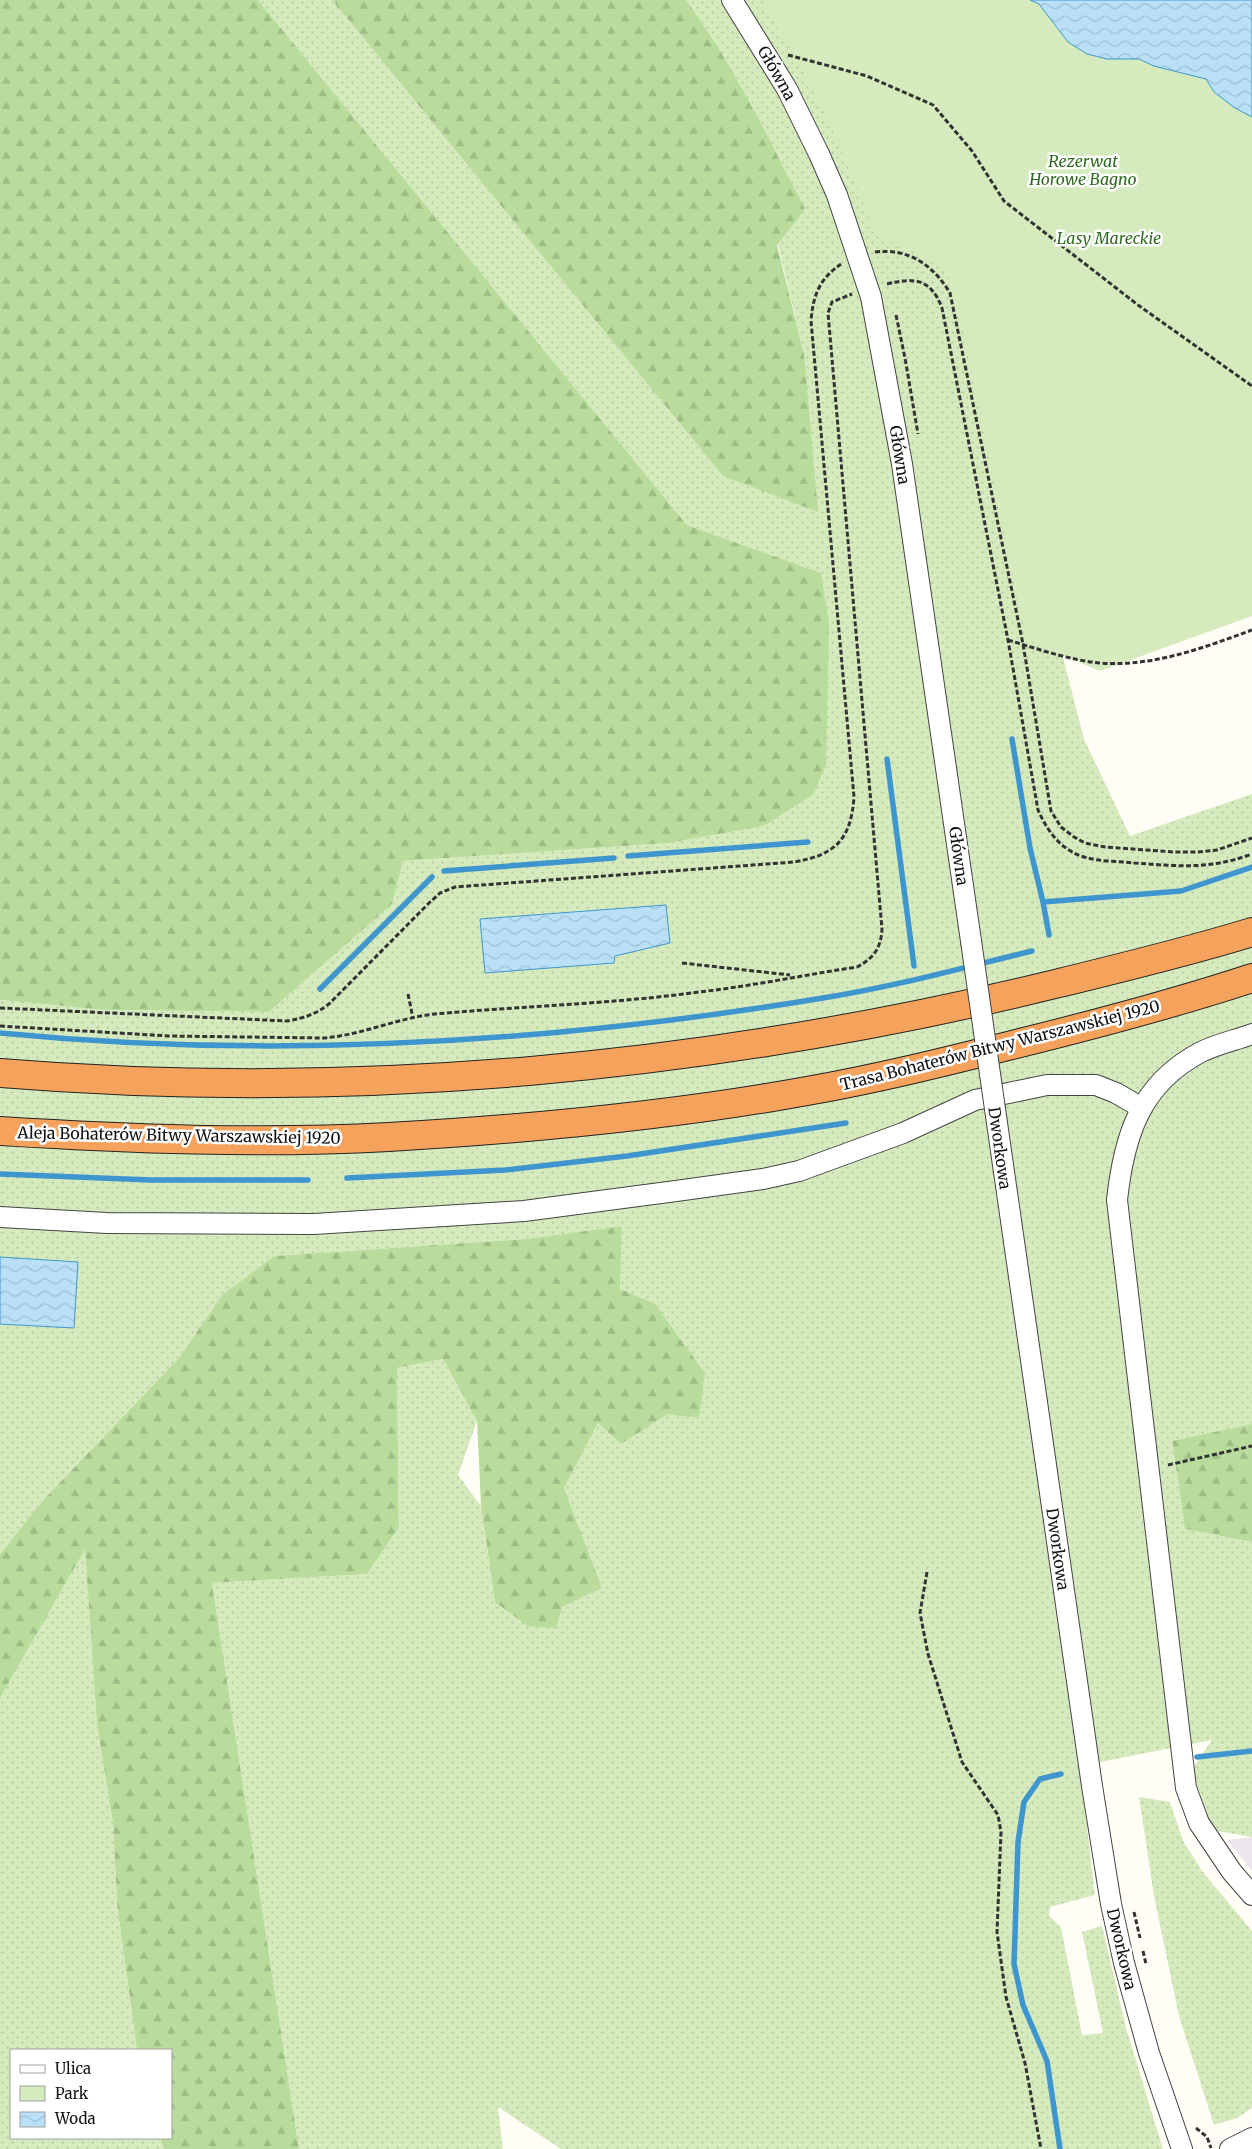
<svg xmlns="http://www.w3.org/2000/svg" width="1252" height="2149" viewBox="0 0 1252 2149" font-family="Merriweather,serif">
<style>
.industrial{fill:#eee6ef}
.grass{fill:url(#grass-dots)}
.forest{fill:url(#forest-firs)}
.park{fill:#d5ebbd}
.water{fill:url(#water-waves);stroke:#3f96cf}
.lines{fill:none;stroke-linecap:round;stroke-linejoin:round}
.stream{stroke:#3f96cf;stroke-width:5.5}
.minor-casing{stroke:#444;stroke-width:22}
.highway-casing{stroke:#222;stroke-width:30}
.path{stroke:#333;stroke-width:3;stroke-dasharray:5 2.5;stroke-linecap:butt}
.minor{stroke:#fff;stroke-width:20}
.highway{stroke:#f5a25d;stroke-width:28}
.minor-bridge-casing{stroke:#444;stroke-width:22;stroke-linecap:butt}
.minor-bridge{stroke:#fff;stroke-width:20}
.labels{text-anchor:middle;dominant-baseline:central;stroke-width:5;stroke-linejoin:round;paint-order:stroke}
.street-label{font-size:16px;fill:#111;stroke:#fff}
.park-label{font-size:16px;font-style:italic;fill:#2f6b1f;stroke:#fff}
</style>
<defs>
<pattern id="grass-dots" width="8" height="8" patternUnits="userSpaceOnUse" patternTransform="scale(1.25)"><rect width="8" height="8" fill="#d5ebbd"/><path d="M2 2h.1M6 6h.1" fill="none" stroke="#b6c8a1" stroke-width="1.8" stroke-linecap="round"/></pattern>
<pattern id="forest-firs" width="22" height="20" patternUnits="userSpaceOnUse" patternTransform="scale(1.25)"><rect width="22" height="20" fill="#b9dc9c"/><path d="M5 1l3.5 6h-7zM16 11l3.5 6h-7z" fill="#9ebc85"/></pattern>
<pattern id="water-waves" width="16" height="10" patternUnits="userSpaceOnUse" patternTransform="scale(1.25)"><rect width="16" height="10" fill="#b9e0f7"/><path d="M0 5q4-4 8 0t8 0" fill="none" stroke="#9ebfd3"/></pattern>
</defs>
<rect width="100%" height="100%" fill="#fffdf5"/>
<!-- industrial -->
<path class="industrial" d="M1252,1837V1871L1227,1840Z"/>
<!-- grass -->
<path class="grass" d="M258,0H332L723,476L804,354L741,89L703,24L686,0H784L956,243L1084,739L1130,836L1252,794V1424L1172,1442L1185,1529L1252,1542V1837L1212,1830L1192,1769L1212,1740L1080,1766L1095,1895L1050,1907L1049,1916L1061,1927L1082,2035L1103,2033L1082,1932L1102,1926L1126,2028L1163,2149H561L498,2107L503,2149H299L212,1583L367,1574L399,1527L397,1368L443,1359L477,1421L458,1475L481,1506L495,1602L562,1607L602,1588L564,1488L598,1423L621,1444L668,1414L654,1303L620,1289L622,1226L526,1239L274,1256L222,1295L179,1358L45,1498L0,1554V1000L106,1010L269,1012L392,904L403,861L669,843L764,826L813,795L821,573L687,525Z
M85,1548L97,1725L113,1823L117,1904L137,2050H11V2138H160L164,2149H0V1698Z
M1139,1797L1170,1802L1183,1841L1202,1871L1252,1931V2108L1237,2118L1214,2125L1179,2016L1154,1896Z"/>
<!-- forest -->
<path class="forest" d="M0,0H258L687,525L821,573L829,624L826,765L813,795L764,826L669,843L403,861L392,904L269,1012L106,1010L0,1000Z
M332,0H686C733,64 768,138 805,209L777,245L804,354L818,512L723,476Z
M622,1226L620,1289L654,1303L705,1373L699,1418L668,1414L621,1444L598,1423L564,1488L602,1588L562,1607L556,1628L528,1626L495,1602L481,1506L477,1421L443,1359L397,1368L399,1527L367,1574L212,1583L299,2149H164L160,2138H171V2050H137L117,1904L113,1823L97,1725L85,1549L0,1698V1554L45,1498L179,1358L222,1295L274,1256L526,1239Z
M1252,1424V1542L1185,1529L1172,1441Z"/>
<!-- park -->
<path class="park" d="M762,0H1252V616L1100,671L1026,640L964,335L945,268L911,250L876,236L848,164L813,89Z"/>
<!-- water -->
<path class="water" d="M1030,0H1252V117L1235,108L1214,92L1206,79L1154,66L1139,59H1107L1087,54L1068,42L1039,4Z
M666,905L670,943L615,956L614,963L485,973L480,919Z
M0,1257L78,1262L74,1328L0,1324Z"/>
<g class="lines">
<!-- stream -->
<path class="stream" d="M1012,739L1030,848L1043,902
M887,759L914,966
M628,856L808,842
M444,871L614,858
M1049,935L1043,902L1181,891L1252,867
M320,989L432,877
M0,1033C274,1060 551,1043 823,998C893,987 962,968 1032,951
M0,1174L151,1180H308
M347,1178L505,1170L627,1156L846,1123
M1197,1757L1252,1751
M1060,2149L1047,2061L1023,2005L1014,1964L1018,1842L1024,1802L1040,1779L1061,1774"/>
<!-- minor casing -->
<g class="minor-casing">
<path id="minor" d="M732,0L787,89L819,154L837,195L871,297L902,464L971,941
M1252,1034C1236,1040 1217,1044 1201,1052C1140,1084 1124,1136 1117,1200L1186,1788L1199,1823L1232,1872L1252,1895
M995,1109L1092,1786L1111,1904L1124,1963L1149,2053L1182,2149
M0,1217L107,1223L314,1224L524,1211L676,1191L763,1179L799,1171L903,1133L975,1100L1047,1085H1096L1116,1093L1142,1108
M1230,2149L1252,2138"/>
</g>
<!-- highway casing -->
<g class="highway-casing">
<path id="highway" d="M0,1073C354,1102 711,1068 1055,984C1121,968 1187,952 1252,932
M0,1131C129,1139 260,1144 389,1137C528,1129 670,1116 807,1091C876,1079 944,1062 1012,1045C1093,1025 1173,1004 1252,978"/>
</g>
<!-- path -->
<path class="path" d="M788,55L867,76L933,105L972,151L1004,201L1138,305L1252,386
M875,252C909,248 933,265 950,293L1023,644L1051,811L1061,827L1074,837L1085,843L1105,847L1174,852H1198L1217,850L1252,838
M887,284C915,277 931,279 942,308L1008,640L1038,810C1047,830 1059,848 1081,856C1098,862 1117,861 1134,863C1178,866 1209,870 1252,854
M896,315L905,358L918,434
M1008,640C1038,649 1069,660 1100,663C1153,667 1203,648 1252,630
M682,963L790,975
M408,994L413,1018
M0,1008L287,1021C304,1018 317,1014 330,1003L429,903L440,893L455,887L794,862C835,855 851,840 854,797L811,321C813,296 819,279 841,264
M0,1026L169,1036L324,1038C362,1035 397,1018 435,1014C523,1006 612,1004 699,992C752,986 804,975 857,967C874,958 881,948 882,929L828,313L832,302L852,294
M1168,1465L1252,1446
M927,1572L920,1613L928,1654L962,1762L998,1815L1001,1832L997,1932L1006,1997L1025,2063L1041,2149
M1134,1912L1140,1938
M1143,1951L1146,1964
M1196,2128L1207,2137L1211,2148"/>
<!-- minor -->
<use href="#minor" class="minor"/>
<!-- highway -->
<use href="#highway" class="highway"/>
<!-- minor-bridge casing -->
<g class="minor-bridge-casing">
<path id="minor-bridge" d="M971,941L995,1109"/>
</g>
<!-- minor-bridge -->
<use href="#minor-bridge" class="minor-bridge"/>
</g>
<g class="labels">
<!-- street labels -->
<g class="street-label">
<text transform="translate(777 73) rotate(60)">Główna</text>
<text transform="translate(900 455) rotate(81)">Główna</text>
<text transform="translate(959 856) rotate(82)">Główna</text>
<text transform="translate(1000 1045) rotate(-14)">Trasa Bohaterów Bitwy Warszawskiej 1920</text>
<text transform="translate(179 1135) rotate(1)">Aleja Bohaterów Bitwy Warszawskiej 1920</text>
<text transform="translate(1000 1148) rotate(82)">Dworkowa</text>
<text transform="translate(1058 1549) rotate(82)">Dworkowa</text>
<text transform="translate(1122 1949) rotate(77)">Dworkowa</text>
</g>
<!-- park labels -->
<g class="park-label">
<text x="1083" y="161">Rezerwat<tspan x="1083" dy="18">Horowe Bagno</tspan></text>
<text x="1109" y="238">Lasy Mareckie</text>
</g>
</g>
<!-- legend -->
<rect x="10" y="2049" width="162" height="90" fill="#ffffff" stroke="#a0a0a0"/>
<rect x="20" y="2065" width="25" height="8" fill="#ffffff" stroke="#a0a0a0"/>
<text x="55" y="2074" font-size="15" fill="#111111">Ulica</text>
<rect x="20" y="2086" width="25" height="15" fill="#d5ebbd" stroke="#a0a0a0"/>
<text x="55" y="2099" font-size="15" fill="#111111">Park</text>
<rect x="20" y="2112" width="25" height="15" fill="url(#water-waves)" stroke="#a0a0a0"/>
<text x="55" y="2124" font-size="15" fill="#111111">Woda</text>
</svg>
